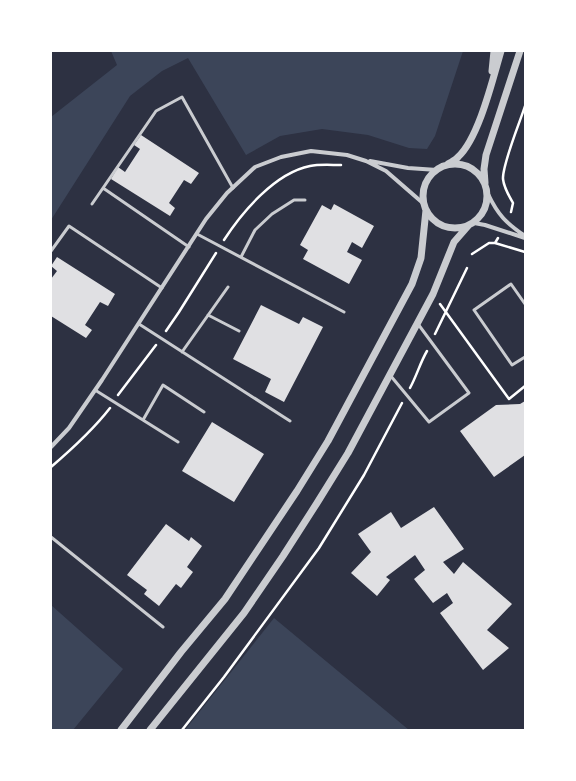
<svg xmlns="http://www.w3.org/2000/svg" width="576" height="781" viewBox="0 0 576 781" font-family="'PT Sans',sans-serif">
<style>
.green{fill:#3c4559}
.building{fill:#e0e0e3}
.lines{fill:none;stroke-linecap:round;stroke-linejoin:round}
.path{stroke:#fff;stroke-width:2.5}
.service{stroke:#caccd0;stroke-width:3}
.minor{stroke:#caccd0;stroke-width:4}
.tertiary{stroke:#caccd0;stroke-width:7}
</style>
<rect width="100%" height="100%" fill="#2d3142"/>
<!-- green -->
<path class="green" d="M111,51H463L435,136L427,149L409,148L368,135L322,129L280,136L246,155L188,58L162,71L130,96L51,220V117L117,65Z
M51,605L123,669L73,730H51Z
M274,618L409,730H185Z"/>
<!-- building -->
<path class="building" d="M141,135L199,173L191,184L184,180L169,203L175,208L170,216L111,179L118,167L125,172L140,149L134,145Z
M334,204L374,226L362,248L352,242L347,252L362,260L349,284L303,259L308,250L300,245L322,205L331,210Z
M57,257L115,294L108,306L100,302L85,325L92,330L86,338L51,316V279L57,271L51,266Z
M261,305L299,324L303,317L323,327L284,402L265,392L271,379L233,359Z
M525,401V455L494,477L460,431L496,405L520,404Z
M212,422L264,454L234,502L182,471Z
M434,507L464,549L443,562L454,574L463,562L512,604L487,630L509,648L483,670L440,613L453,603L447,593L433,603L414,579L425,570L415,555L386,577L390,580L377,596L351,573L371,552L358,534L391,512L401,528Z
M166,524L189,541L191,537L202,546L187,567L193,572L181,588L176,584L159,606L144,594L147,590L127,575Z"/>
<g class="lines">
<!-- path -->
<path class="path" d="M511,212L513,203C509,196 504,188 503,179C502,165 520,122 525,106
M224,240C242,212 275,173 310,166C319,164 331,165 341,165
M495,243L525,252
M472,254L489,243H495L498,238
M440,304L509,399L525,386
M166,331L179,312L216,253
M435,334L467,268
M410,388C417,375 420,363 427,351
M118,395L156,345
M51,467C72,449 93,430 110,408
M182,730L224,677L319,548L364,475L402,403"/>
<!-- service -->
<path class="service" d="M103,188L189,247
M92,204L156,111L182,97L233,188
M197,234L344,312
M51,251L69,226L162,288
M241,257L255,230L272,214L294,200H305
M525,304L511,284L474,310L512,365L525,357
M208,315L239,331
M139,324L290,421
M182,352L228,287
M390,375L429,422L469,393L418,324
M95,390L178,442
M143,420L163,385L204,412
M51,537L163,627"/>
<!-- minor -->
<path class="minor" d="M370,161L408,168L437,170
M488,194C498,215 506,223 525,236
M474,223L485,225L525,238
M51,447L69,428L102,380L206,219L227,193L255,167L281,157L311,151L347,155L366,161L386,171L424,204"/>
<!-- tertiary -->
<path class="tertiary" d="M492,71L494,51
M423 196a32 32 0 1 1 64 0a32 32 0 1 1-64 0Z
M448,164C451,162 456,160 458,157C479,138 493,78 501,51
M485,183L484,169L486,155L520,51
M121,730L181,652L225,599L297,491L328,441L412,284L421,258L426,210
M150,730L244,613L283,556L317,503L348,453L433,294L454,242L468,226"/>
</g>
<!-- border -->
<rect width="576" height="781" fill="none" stroke="#ffffff" stroke-width="104"/>
</svg>
